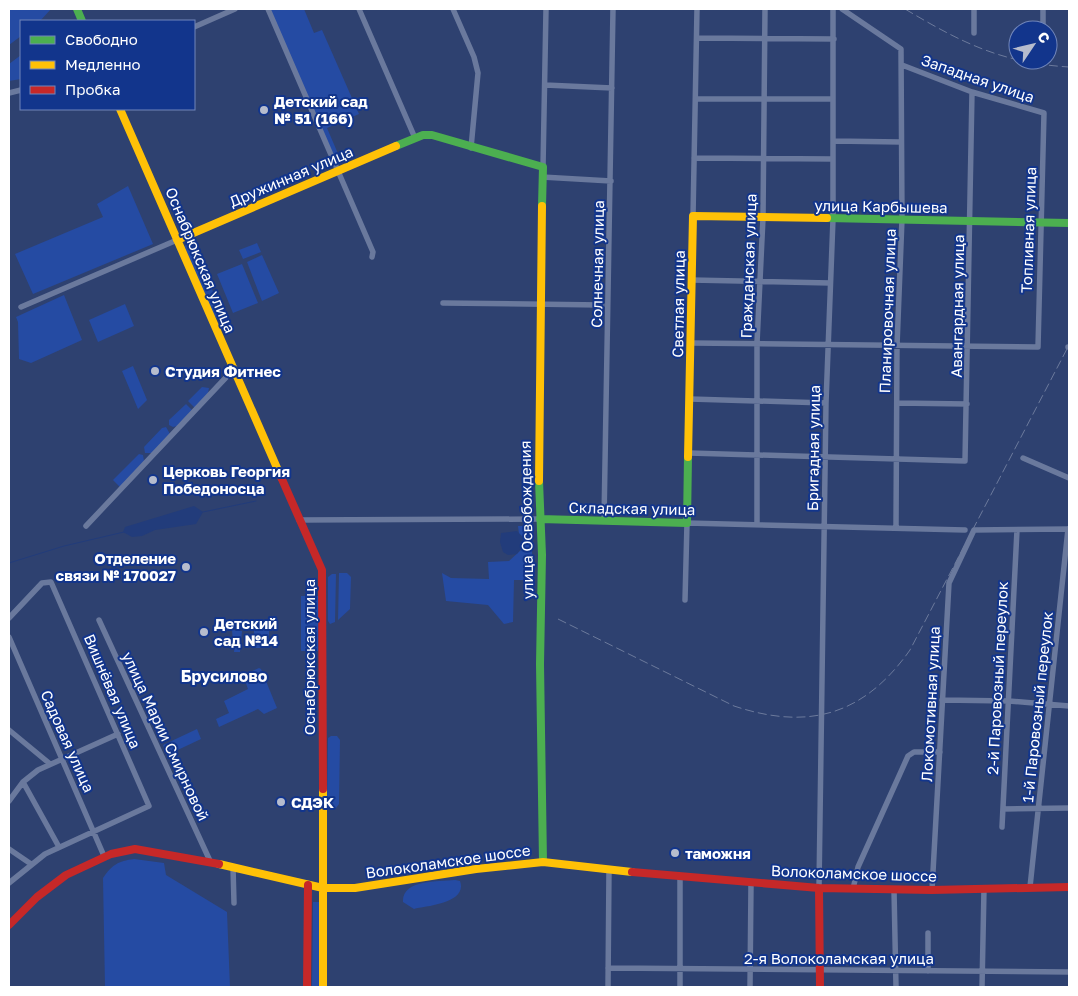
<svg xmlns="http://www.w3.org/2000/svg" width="1078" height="996" viewBox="0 0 1078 996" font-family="'Golos Text',sans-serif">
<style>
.green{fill:#254ba3}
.water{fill:#223c7b}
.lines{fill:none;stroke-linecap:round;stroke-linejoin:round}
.stream{stroke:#223c7b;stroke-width:1}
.street{stroke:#6a799d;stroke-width:5.5}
.fast{stroke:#4caf50;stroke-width:8}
.slow{stroke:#ffc107;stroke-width:8}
.jam{stroke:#c62828;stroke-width:8}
.rail{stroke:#6c7a9c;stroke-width:1;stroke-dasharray:9 4;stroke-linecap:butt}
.poi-dot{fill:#b6bccd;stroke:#12358c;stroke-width:2}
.labels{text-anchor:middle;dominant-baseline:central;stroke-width:4;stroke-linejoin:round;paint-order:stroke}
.street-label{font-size:15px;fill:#fff;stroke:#12358c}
.poi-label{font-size:15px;font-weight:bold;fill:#fff;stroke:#12358c;text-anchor:start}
.neighbourhood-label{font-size:16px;font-weight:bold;fill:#fff;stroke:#12358c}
</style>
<rect width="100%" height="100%" fill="#2e4170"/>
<!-- green -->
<path class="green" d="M9,9H51L40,21H21V36L9,45Z
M269,9H304L314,33L322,30L359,114L327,128L342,163L337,165Z
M21,55V79L9,81V64Z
M128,186L153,244L33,294L15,254L103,217L97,204Z
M192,243L225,319L219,320L214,316L184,246Z
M257,243L261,252L243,259L239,250Z
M262,255L279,293L262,301L247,262Z
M242,264L258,303L233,313L217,274Z
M64,295L82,340L31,363L19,359L18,322L16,317Z
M125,304L134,326L98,342L89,320Z
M133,366L147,400L138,409L122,371Z
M202,387L209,388L208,393L195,408L188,401Z
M186,404L192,410L177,426L173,427L169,425V420Z
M166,427L170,434L152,453H145L144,447L162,428Z
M139,454L143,455L144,461L120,487L113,480Z
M518,526H525L531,537L534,580H514L513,622L504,624L488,605L446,601L442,573L451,578L489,579L488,562L509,561L521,550Z
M339,573H347L351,577L350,609L338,620Z
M332,574H336L335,622L330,624L328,621V577Z
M301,596H319L318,651H301Z
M254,629H269V648H254Z
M232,630L242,631L240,652H234L235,642H233Z
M259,668L261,669L277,708L264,714L258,709L219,727L216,719L229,713L224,701L248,689L243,675Z
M197,729L201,739L167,755L163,745Z
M331,736H337L340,740L339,804L336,808L327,806L328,738Z
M134,859L164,863L166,875L227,912L230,987H105L103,878C112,865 118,861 134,859Z
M455,880L460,881C468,903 427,906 414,909L403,902C402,879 438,882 455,880Z
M313,902H320V987H312Z"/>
<!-- water -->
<path class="water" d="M194,506L203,512L196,524L155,530L142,536L132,537L123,532L125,527Z
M517,531L523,537V545L517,554L508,555L503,552L500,542L501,533Z"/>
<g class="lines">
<!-- stream -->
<path class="stream" d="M203,512L256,501
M9,563L64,546L124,532"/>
<!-- street -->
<path class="street" d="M268,9L373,252L372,257
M359,9L415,138
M453,9L474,57L478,73L471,148
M842,9L901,49L902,219L897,346L896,527
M194,27L235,9
M1043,30V9
M974,33V9
M697,38L834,39
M545,85L612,88
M9,93L21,90
M696,99H833
M833,141L901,142
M694,158L833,159
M543,167L546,9
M542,177L611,181
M693,216L697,9
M691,280L830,283
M443,303L602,305
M21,307L177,240
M691,343L1038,347L1044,113L972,92L902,65
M1068,347H1069
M690,399L826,403
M897,403L967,404
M689,453L965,461L972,92
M1023,458L1069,478
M299,520L540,519
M604,520L613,9
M757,524V343L763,218L765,9
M86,526L233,370
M685,600L687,523L965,530
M9,618L42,583L51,582L149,806L45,854L9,883
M99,620L211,863
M9,637L104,856
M942,700L1009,701L1069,706
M9,730L49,763
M23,782L59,847
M9,801L23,782L38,770L118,734
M1003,809L1069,808
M1002,827L1017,530
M9,849L31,864
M233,867L234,903
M680,877V987
M1030,887L1068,529
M819,888L826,403L833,219V9
M853,889L858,867L908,756L914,752H940
M894,890L896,987
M932,890L949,583L974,530L1069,529
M608,968L1069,972
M928,971V933
M608,987L609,869
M750,987L751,884
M982,987L984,889"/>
<!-- fast -->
<path class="fast" d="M77,9L82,21
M396,146L423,135H432L543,167L542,206
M827,218L1069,223
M539,481L542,555L540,664L543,862
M540,519L687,523L688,457"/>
<!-- slow -->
<path class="slow" d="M120,109L281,477
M177,240L396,146
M688,457L693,216L827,218
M539,481L542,206
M323,789V987
M219,864L323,888H355L476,869L543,862L632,872"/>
<!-- jam -->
<path class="jam" d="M281,477L322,570L323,789
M632,872L819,888L932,890L1069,887
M819,888L820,987
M9,925L37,897L66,875L111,854L135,849L219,864
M307,987L308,885"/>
<!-- rail -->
<path class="rail" d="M905,9C962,43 1002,63 1069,67
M558,619L734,706C809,731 864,715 910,650L1069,345"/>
</g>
<!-- markers -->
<g class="poi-dot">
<circle cx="264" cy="110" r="5"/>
<circle cx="155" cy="371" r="5"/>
<circle cx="153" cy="480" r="5"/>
<circle cx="186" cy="567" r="5"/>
<circle cx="204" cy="632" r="5"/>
<circle cx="281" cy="802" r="5"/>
<circle cx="675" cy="853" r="5"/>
</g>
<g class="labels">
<!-- street labels -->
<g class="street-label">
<text transform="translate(978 78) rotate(19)">Западная улица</text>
<text transform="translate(291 176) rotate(-23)">Дружинная улица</text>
<text transform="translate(881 206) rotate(1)">улица Карбышева</text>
<text transform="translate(1028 230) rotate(-88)">Топливная улица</text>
<text transform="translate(201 260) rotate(67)">Оснабрюкская улица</text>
<text transform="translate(597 264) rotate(-89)">Солнечная улица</text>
<text transform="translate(748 266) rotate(-88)">Гражданская улица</text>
<text transform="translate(678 304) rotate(-89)">Светлая улица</text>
<text transform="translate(957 306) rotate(-89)">Авангардная улица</text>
<text transform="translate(887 311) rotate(-88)">Планировочная улица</text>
<text transform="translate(813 448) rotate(-89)">Бригадная улица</text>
<text transform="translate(632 508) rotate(1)">Складская улица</text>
<text transform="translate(526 520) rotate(-91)">улица Освобождения</text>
<text transform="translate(309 657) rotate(-90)">Оснабрюкская улица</text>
<text transform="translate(997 678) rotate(-87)">2-й Паровозный переулок</text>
<text transform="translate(113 691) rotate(67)">Вишнёвая улица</text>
<text transform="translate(930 704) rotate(-87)">Локомотивная улица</text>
<text transform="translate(1037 707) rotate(-84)">1-й Паровозный переулок</text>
<text transform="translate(166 736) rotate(65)">улица Марии Смирновой</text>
<text transform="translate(68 741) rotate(66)">Садовая улица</text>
<text transform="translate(448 861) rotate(-8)">Волоколамское шоссе</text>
<text transform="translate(854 873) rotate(2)">Волоколамское шоссе</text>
<text x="839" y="958">2-я Волоколамская улица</text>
</g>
<!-- poi labels -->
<g class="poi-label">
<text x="274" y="101">Детский сад<tspan x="274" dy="17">№ 51 (166)</tspan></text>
<text x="165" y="371">Студия Фитнес</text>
<text x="163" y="471">Церковь Георгия<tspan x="163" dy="17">Победоносца</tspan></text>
<text x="176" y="558" text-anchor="end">Отделение<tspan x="176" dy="17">связи № 170027</tspan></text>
<text x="214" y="623">Детский<tspan x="214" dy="17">сад №14</tspan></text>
<text x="291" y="802">СДЭК</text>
<text x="685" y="853">таможня</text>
</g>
<!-- neighbourhood labels -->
<g class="neighbourhood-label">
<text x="224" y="676">Брусилово</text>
</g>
</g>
<!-- border -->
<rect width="1078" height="996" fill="none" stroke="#ffffff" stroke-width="20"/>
<!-- legend -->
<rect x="20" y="20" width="175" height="90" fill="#12358c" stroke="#7186ba"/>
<rect x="30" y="36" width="25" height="8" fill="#4caf50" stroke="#7186ba"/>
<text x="65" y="45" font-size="15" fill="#ffffff">Свободно</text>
<rect x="30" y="61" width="25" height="8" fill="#ffc107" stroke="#7186ba"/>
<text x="65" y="70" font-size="15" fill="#ffffff">Медленно</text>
<rect x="30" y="86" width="25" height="8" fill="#c62828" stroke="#7186ba"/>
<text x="65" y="95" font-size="15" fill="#ffffff">Пробка</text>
<!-- north arrow -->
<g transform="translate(1033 45) rotate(55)"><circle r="24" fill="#12358c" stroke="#7186ba"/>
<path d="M0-4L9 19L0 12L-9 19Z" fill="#b6bccd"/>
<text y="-8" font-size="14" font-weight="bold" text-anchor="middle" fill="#ffffff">С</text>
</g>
</svg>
